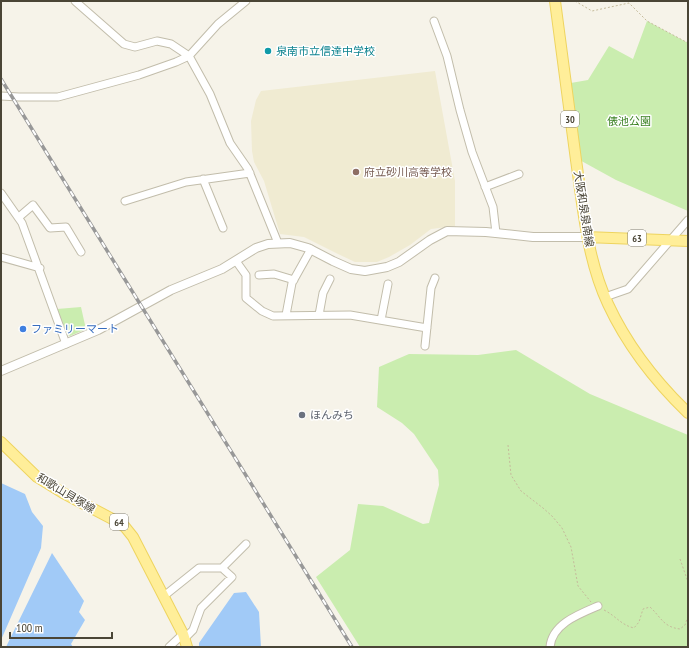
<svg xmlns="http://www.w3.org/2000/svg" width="689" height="648" viewBox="0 0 689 648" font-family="'PT Sans Narrow','Noto Sans JP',sans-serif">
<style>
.education{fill:#f0ebd2}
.green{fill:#caedaf}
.water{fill:#a1caf7}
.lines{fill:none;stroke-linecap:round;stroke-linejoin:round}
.minor-casing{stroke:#c2bdab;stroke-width:9}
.tertiary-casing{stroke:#c2bdab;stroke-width:10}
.primary-casing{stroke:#eed45f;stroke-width:12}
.path{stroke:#c5bb9b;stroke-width:1;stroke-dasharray:2 2;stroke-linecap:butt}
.minor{stroke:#fff;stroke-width:7}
.tertiary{stroke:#fff;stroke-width:8}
.primary{stroke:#fe9;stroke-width:10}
.rail-casing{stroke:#989898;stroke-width:3.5}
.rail{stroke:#fff;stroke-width:2;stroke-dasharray:6;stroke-linecap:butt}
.culture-dot{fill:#0f9aa8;stroke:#fff;stroke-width:1.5}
.education-dot{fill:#8d6e63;stroke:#fff;stroke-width:1.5}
.shop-dot{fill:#3f7fe0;stroke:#fff;stroke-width:1.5}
.worship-dot{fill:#6b7280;stroke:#fff;stroke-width:1.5}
.labels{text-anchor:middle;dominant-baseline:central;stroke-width:3;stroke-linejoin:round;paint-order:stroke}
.shield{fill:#fff;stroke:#807d72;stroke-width:1}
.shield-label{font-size:10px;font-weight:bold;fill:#4a4536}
.culture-label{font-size:11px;fill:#0d838f;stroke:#fff;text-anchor:start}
.park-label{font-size:11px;fill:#3c8224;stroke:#fff}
.education-label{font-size:11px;fill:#785e54;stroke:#fff;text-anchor:start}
.street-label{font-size:11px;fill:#4a4536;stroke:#fff}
.shop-label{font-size:11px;fill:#366cbe;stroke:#fff;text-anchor:start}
.worship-label{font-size:11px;fill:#5b616d;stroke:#fff;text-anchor:start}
</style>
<rect width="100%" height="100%" fill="#f6f3e9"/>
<!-- education -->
<path class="education" d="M435,71L455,181V226L431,229L410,245L389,257L377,262H355L338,254L304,237L280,234L264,181L254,162L252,151L251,121L256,100L261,91Z"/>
<!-- green -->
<path class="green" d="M647,21L688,43V211L616,180L576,158L565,84L588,80L609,46L633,59Z
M81,307L85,325L84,330L70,336L66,334L57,309Z
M516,350L590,394L688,435V647H360L316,577L350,550L358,504L383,506L423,524L429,523L439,485L438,470L414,434L402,423L377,407L379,367L409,354L478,355Z"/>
<!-- water -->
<path class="water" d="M1,483L25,494L32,512L43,526L41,548L1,640Z
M52,553L84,601L79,612L85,620L71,644L73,647H6Z
M246,592L259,612L261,647H199V643L234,593Z"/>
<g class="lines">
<!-- minor casing -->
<g class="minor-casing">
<path id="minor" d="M75,1L124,44L135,47L157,41L171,44L189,56L210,94L230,143L248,169L278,243
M434,21L447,56L460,110L472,152L493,207L496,233
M1,96L19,97H58L139,75L176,62L189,56L218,24L246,1
M203,179L223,228
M485,187L519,174
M1,193L22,223L66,344
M125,201L186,182L250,173
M19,217L33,205L50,228L66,227L81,252
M1,257L40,268
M236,261L246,275V298L262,311L273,316L350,315L427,328
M259,275L274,274L294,280
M605,297L628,289L688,220
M286,315L292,283L311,249
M319,315L323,293L330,279
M381,320L388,284
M425,346L431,288L435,278
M222,568L246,544
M164,596L199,568H222L232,577L201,608L193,630L184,639
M169,647L183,634
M550,647C552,624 579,614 598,606"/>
</g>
<!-- tertiary casing -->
<g class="tertiary-casing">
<path id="tertiary" d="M1,371L98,330L171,290L222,269L256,248L268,244L290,243L308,248L333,261L351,269L365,271L387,267L399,262L430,240L447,231L486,232L533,237H586"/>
</g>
<!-- primary casing -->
<g class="primary-casing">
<path id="primary" d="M555,1C562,54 569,107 576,160C583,208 587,259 608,304C627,345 656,382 688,413
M586,237L688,241
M1,442L37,477L63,493L118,522L125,527L133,537L183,634L187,647"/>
</g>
<!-- path -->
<path class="path" d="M575,1L592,11L629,3L647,21L688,43
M508,445L511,475L521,491L543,508L552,516L562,528L571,547L578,586L591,602
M680,559L688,582
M604,610C616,616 621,625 634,628L639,622L643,609L650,607C661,617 663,627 680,629L685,625L688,616"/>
<!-- minor -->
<use href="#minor" class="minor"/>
<!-- tertiary -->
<use href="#tertiary" class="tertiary"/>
<!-- primary -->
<use href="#primary" class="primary"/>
<!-- rail casing -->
<g class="rail-casing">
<path id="rail" d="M1,79L352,647"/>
</g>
<!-- rail -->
<use href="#rail" class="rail"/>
</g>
<!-- markers -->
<circle class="culture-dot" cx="268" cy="51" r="4"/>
<circle class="education-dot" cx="356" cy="172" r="4"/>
<circle class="shop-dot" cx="23" cy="329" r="4"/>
<circle class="worship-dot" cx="302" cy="415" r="4"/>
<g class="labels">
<!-- shield labels -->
<g class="shield">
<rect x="561" y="111" width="18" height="16" rx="3"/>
<rect x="628" y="230" width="18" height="16" rx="3"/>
<rect x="110" y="514" width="18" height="16" rx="3"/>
</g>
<g class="shield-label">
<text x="570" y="119">30</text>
<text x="637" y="238">63</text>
<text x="119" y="522">64</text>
</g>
<!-- culture labels -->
<g class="culture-label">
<text x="276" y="51">泉南市立信達中学校</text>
</g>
<!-- park labels -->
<g class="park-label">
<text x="629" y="121">俵池公園</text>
</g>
<!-- education labels -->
<g class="education-label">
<text x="364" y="172">府立砂川高等学校</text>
</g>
<!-- street labels -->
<g class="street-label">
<text transform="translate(584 209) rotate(81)">大阪和泉泉南線</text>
<text transform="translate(66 493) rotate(31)">和歌山貝塚線</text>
</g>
<!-- shop labels -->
<g class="shop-label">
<text x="31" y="329">ファミリーマート</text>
</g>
<!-- worship labels -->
<g class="worship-label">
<text x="310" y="415">ほんみち</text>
</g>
</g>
<!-- border -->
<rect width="689" height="648" fill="none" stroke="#4a4536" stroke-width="4"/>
<!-- scale -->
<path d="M10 632v6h102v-6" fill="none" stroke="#4a4536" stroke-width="2"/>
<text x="16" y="632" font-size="12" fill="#4a4536" stroke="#ffffff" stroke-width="3" paint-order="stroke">100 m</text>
</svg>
